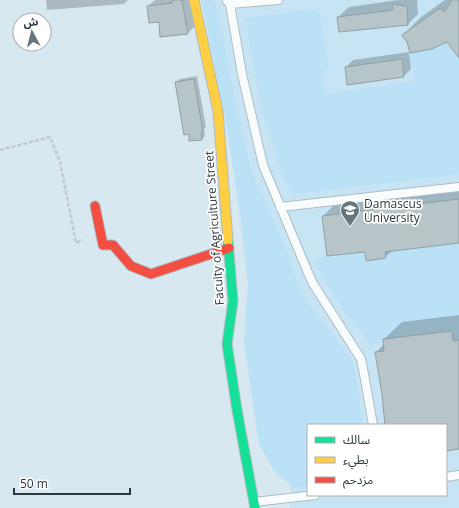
<svg xmlns="http://www.w3.org/2000/svg" width="459" height="508" viewBox="0 0 459 508" font-family="'Open Sans','Noto Sans Arabic',sans-serif">
<style>
.built{fill:#c6e4f3;fill-rule:evenodd}
.green{fill:#bae1f5}
.shadow{fill:#0003}
.building{fill:#b7c5c9;stroke:#919fa4}
.lines{fill:none;stroke-linecap:round;stroke-linejoin:round}
.lane-casing{stroke:#afbcc3;stroke-width:10}
.fast-casing{stroke:#afbcc3;stroke-width:11}
.slow-casing{stroke:#afbcc3;stroke-width:11}
.jam-casing{stroke:#afbcc3;stroke-width:11}
.path{stroke:#c2c8cb;stroke-width:2.5;stroke-dasharray:4 2;stroke-linecap:butt}
.lane{stroke:#f9fcfd;stroke-width:8}
.fast{stroke:#16e098;stroke-width:9}
.slow{stroke:#ffcf43;stroke-width:9}
.jam{stroke:#f24e42;stroke-width:9}
.labels{text-anchor:middle;dominant-baseline:central;stroke-width:3.5;stroke-linejoin:round;paint-order:stroke}
.poi-label{font-size:12px;fill:#2b383e;stroke:#fff;text-anchor:start}
.street-label{font-size:12px;fill:#2b383e;stroke:#fff}
</style>
<rect width="100%" height="100%" fill="#d7e8f1"/>
<!-- built -->
<path class="built" d="M201,0H459V508H290L292,498L289,482L274,471L259,444L244,341L248,284L234,171L206,19ZM308,425H446V495H308Z"/>
<!-- green -->
<path class="green" d="M201,0H214L219,17L230,76L250,166L263,197L285,247L297,282L303,296L351,359L354,366L363,425H308V486L295,488L274,471L259,444L244,341L248,284L241,217L225,117Z
M316,9L320,15L328,66L321,76L326,94L415,81L410,53L432,49L447,42L459,58V174L312,192L292,194L284,179L261,106L245,18Z
M459,243V340L453,341L452,331L383,339V342L371,345L341,307L314,261L327,256L365,252L367,261L386,258L385,252Z"/>
<!-- shadow -->
<path class="shadow" d="M46,0H128L124,4L47,10Z
M155,0H194L199,22L188,33L161,36L160,21L148,6Z
M398,0H417L418,14L408,24L338,17L349,7Z
M445,0H459V57L447,41L408,42L403,35L421,17Z
M409,52L411,69L404,76L348,84L346,67L353,60Z
M197,76L206,127L204,129L205,136L202,139L190,133L176,82L180,79Z
M459,184V242L393,250L385,257L366,251L323,216L341,198Z
M459,315V448L446,450V425H386L383,394L376,352L384,344V339L402,322Z"/>
<!-- building -->
<path class="building" d="M172,0H182L188,34L160,37L159,22L149,23L147,6L172,3Z
M452,0H459V58L447,42L432,49L410,53L407,42L402,35L440,8L444,12Z
M392,4L407,6L408,25L339,32L337,17L393,10Z
M402,59L404,77L347,85L345,67Z
M194,79L203,132H201L202,140L189,141V134L184,135L175,82Z
M459,199V243L385,252L386,258L366,261L365,252L327,256L322,216Z
M452,331L453,341L459,340V449L446,451V425H385L382,394L375,352L384,351L383,339Z"/>
<g class="lines">
<!-- lane casing -->
<g class="lane-casing">
<path id="lane" d="M227,1L230,4L278,0
M230,4L242,74L263,165L312,282L361,359L364,374L373,425
M280,207L459,187
M446,477L459,475
M254,502L315,495"/>
</g>
<!-- fast casing -->
<g class="fast-casing">
<path id="fast" d="M228,241L233,301L227,344L237,410L255,508"/>
</g>
<!-- slow casing -->
<g class="slow-casing">
<path id="slow" d="M194,0L218,111L228,241"/>
</g>
<!-- jam casing -->
<g class="jam-casing">
<path id="jam" d="M95,206L103,245H113L131,266L151,274L229,248"/>
</g>
<!-- path -->
<path class="path" d="M0,150L50,137L60,162L76,243L83,240"/>
<!-- lane -->
<use href="#lane" class="lane"/>
<!-- fast -->
<use href="#fast" class="fast"/>
<!-- slow -->
<use href="#slow" class="slow"/>
<!-- jam -->
<use href="#jam" class="jam"/>
</g>
<!-- icons -->
<defs>
<g id="university-pin" transform="scale(1)"><path d="M0 17L-7.5 6A9.5 9.5 0 1 1 7.5 6Z" fill="#67767d" stroke="#fff"/><path d="M0-5L7-2L0 1L-7-2ZM-4 1L0 2.5L4 1V4Q0 6-4 4Z" fill="#fff"/></g>
</defs>
<g fill-rule="evenodd">
<use href="#university-pin" x="350" y="210"/>
</g>
<g class="labels">
<!-- poi labels -->
<g class="poi-label">
<text x="364" y="203">Damascus<tspan x="364" dy="14">University</tspan></text>
</g>
<!-- street labels -->
<g class="street-label">
<text transform="translate(214 228) rotate(-94)">Faculty of Agriculture Street</text>
</g>
</g>
<!-- legend -->
<rect x="307" y="424" width="140" height="72" fill="#ffffff" stroke="#aaafb2"/>
<rect x="315" y="437" width="20" height="6" fill="#16e098" stroke="#aaafb2"/>
<text x="343" y="444" font-size="12" fill="#2b383e">سالك</text>
<rect x="315" y="457" width="20" height="6" fill="#ffcf43" stroke="#aaafb2"/>
<text x="343" y="464" font-size="12" fill="#2b383e">بطيء</text>
<rect x="315" y="477" width="20" height="6" fill="#f24e42" stroke="#aaafb2"/>
<text x="343" y="484" font-size="12" fill="#2b383e">مزدحم</text>
<!-- north arrow -->
<g transform="translate(32 32) rotate(353)"><circle r="19" fill="#ffffff" stroke="#aaafb2"/>
<path d="M0-3L7 15L0 10L-7 15Z" fill="#67767d"/>
<text y="-6" font-size="11" font-weight="bold" text-anchor="middle" fill="#2b383e">ش</text>
</g>
<!-- scale -->
<path d="M14 488v6h116v-6" fill="none" stroke="#2b383e" stroke-width="2"/>
<text x="20" y="488" font-size="12" fill="#2b383e" stroke="#ffffff" stroke-width="3" paint-order="stroke">50 m</text>
</svg>
